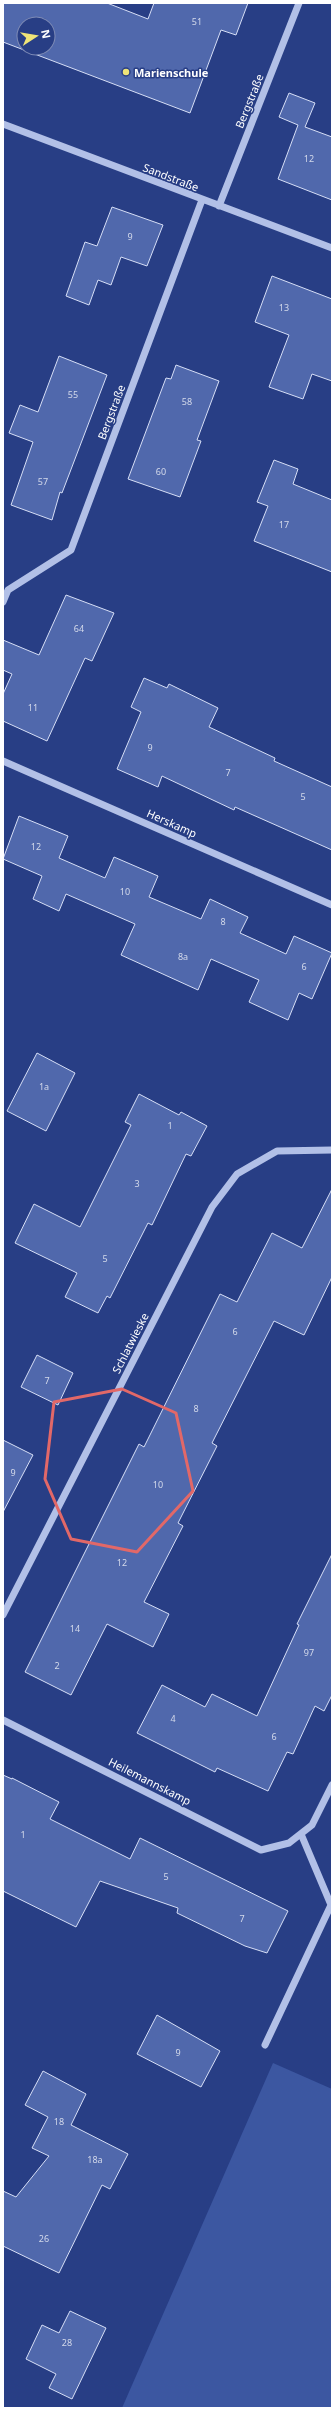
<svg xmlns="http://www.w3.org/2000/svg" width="335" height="2411" viewBox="0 0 335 2411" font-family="'Noto Sans',sans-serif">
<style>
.green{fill:#3c57a1}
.building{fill:#5068ac;stroke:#d6def6;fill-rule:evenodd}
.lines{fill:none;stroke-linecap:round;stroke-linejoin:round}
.minor{stroke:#b2c0e7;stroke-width:7}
.marked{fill:none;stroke:#e26868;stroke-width:3;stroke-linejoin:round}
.poi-dot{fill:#efe478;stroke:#283e85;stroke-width:1.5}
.labels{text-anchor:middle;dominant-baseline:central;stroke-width:3;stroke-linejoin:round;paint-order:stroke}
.number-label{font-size:9px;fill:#d3d9ea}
.poi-label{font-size:11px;font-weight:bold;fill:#fff;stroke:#283e85;text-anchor:start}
.street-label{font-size:11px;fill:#fff;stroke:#283e85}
</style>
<rect width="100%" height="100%" fill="#283e85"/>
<!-- green -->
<path class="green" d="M273,2063L332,2089V2408H122Z"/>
<!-- building -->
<path class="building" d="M3,3H107L148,19L154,3H248L236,35L221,30L190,113L3,42ZM24,24H48V48H24Z
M289,93L315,103L305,127L332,137V200L278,179L298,125L279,117Z
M112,207L163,225L147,266L121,257L111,285L98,280L89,305L66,296L85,242L97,246Z
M272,276L332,299V381L312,374L303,399L269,387L289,335L255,322Z
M59,356L107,375L62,493L60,492L52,520L11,505L33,442L9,433L20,405L38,412Z
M176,365L219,381L197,440L201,441L180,497L128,479L166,378L171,379Z
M274,460L298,469L293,484L332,500V572L254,541L268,506L257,502Z
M66,595L114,613L92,661L85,658L47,741L3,721V694L12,674L3,670V640L39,655Z
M144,678L167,688L169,684L218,708L209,727L275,758L274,761L332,787V850L235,807L234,810L162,776L158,787L117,769L141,712L131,707Z
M19,816L68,836L59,858L105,878L114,857L158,876L149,897L201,919L210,899L248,917L240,933L286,954L294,936L332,953L312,999L299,993L288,1020L249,1002L259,980L211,959L198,990L121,955L135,924L66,894L59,911L33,899L42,876L3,859Z
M37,1053L75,1073L46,1131L7,1111Z
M139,1094L179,1115L181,1112L207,1126L191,1156L186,1154L152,1225L148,1223L110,1298L107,1296L98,1313L65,1297L77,1273L15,1243L34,1204L80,1227L131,1125L125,1122Z
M332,1189V1277L304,1335L274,1321L212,1443L217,1446L178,1523L183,1526L144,1602L169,1614L153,1647L107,1624L71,1695L25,1672L139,1444L144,1447L220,1294L237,1302L272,1233L302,1248Z
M37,1355L73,1373L58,1405L21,1387Z
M3,1440L33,1455L3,1512Z
M332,1554V1695L324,1711L315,1706L293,1754L287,1752L268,1791L217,1768L215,1772L137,1733L162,1685L205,1707L212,1694L257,1716L299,1625L297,1624Z
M3,1775L12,1779V1778L59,1802L50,1819L130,1859L140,1838L288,1911L267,1953L245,1946L177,1913L178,1908L100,1881L76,1927L3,1891Z
M157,2015L220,2051L201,2087L137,2054Z
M43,2071L86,2094L71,2125L128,2154L110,2189L102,2185L59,2273L3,2246V2191L16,2197L49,2156L32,2148L48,2117L25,2105Z
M70,2311L106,2328L72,2399L49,2388L56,2374L26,2359L42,2325L59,2333Z"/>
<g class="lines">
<!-- minor -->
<path class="minor" d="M3,124L332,248
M219,206L299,3
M3,602L8,590L71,550L202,200
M3,761L332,905
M3,1615L212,1207L237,1174L277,1151L332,1150
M3,1720L261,1850L289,1843L312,1825L332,1785
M265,2045L331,1905L301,1834"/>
</g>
<!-- marked area -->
<path class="marked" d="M122,1389L176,1413L193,1491L137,1552L71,1539L45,1479L54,1402Z"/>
<!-- markers -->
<circle class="poi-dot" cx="126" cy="72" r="4"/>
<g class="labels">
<!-- number labels -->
<g class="number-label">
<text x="197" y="21">51</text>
<text x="309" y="158">12</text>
<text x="130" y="236">9</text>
<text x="284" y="307">13</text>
<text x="73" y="394">55</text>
<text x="187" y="401">58</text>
<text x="161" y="471">60</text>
<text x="43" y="481">57</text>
<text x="284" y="524">17</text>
<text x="79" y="628">64</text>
<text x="33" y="707">11</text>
<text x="150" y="747">9</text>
<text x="228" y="772">7</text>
<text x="303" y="796">5</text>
<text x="36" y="846">12</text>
<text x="125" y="891">10</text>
<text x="223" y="921">8</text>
<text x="183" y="956">8a</text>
<text x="304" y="966">6</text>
<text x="44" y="1086">1a</text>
<text x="170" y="1125">1</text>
<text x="137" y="1183">3</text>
<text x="105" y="1258">5</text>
<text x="235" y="1331">6</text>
<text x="47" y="1380">7</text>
<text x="196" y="1408">8</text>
<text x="13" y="1472">9</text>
<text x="158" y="1484">10</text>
<text x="122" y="1562">12</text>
<text x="75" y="1628">14</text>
<text x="309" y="1652">97</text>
<text x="57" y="1665">2</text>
<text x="173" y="1718">4</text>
<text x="274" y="1736">6</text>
<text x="23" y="1834">1</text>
<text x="166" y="1876">5</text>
<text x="242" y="1918">7</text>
<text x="178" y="2052">9</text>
<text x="59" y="2121">18</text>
<text x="95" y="2159">18a</text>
<text x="44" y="2238">26</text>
<text x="67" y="2342">28</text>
</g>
<!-- poi labels -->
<g class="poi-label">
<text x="134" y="72">Marienschule</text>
</g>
<!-- street labels -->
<g class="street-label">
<text transform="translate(249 101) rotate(-68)">Bergstraße</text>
<text transform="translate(171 177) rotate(21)">Sandstraße</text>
<text transform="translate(111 412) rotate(-69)">Bergstraße</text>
<text transform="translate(172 823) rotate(24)">Herskamp</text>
<text transform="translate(130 1343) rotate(-63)">Schlatwieske</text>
<text transform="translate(150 1781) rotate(27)">Heilemannskamp</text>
</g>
</g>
<!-- border -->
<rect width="335" height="2411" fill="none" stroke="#ffffff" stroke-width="8"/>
<!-- north arrow -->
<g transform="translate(36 36) rotate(78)"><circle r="19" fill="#283e85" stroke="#7e8bb6"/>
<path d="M0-3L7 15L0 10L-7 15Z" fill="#efe478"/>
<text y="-6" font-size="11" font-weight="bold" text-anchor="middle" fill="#ffffff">N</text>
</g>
</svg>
